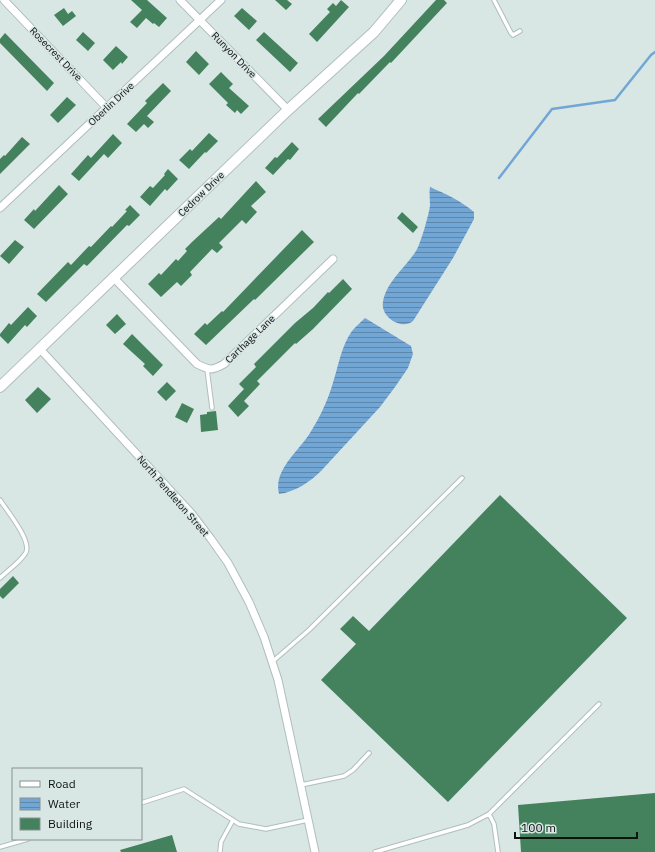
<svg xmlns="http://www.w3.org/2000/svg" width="655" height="852" viewBox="0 0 655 852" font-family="'IBM Plex Sans',sans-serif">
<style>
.water{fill:url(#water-rules)}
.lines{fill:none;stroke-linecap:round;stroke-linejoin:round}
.stream{stroke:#72a6d5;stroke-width:2.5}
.building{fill:#43825d}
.lane-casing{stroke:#b0bebc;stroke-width:5.5}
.street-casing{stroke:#b0bebc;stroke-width:9}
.secondary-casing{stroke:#b0bebc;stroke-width:12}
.lane{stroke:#fff;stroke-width:3.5}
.street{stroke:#fff;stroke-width:7}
.secondary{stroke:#fff;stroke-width:10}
.labels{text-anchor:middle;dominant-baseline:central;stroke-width:3;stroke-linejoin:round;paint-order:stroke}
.street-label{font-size:10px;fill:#0e1312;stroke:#d8e6e4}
</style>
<defs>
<pattern id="water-rules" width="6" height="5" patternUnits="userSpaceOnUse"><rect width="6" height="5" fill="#72a6d5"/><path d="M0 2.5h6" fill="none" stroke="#5c86ab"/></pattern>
</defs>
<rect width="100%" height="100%" fill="#d8e6e4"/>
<!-- water -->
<path class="water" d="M430,187C446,194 461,201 474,212V219L453,258L413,321C401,331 380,316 383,302C386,282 406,267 416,251C420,246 430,211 430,205C430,199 429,193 430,187Z
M365,318L411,346L413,354L408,368L395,387L380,407L321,471C310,482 295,492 279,494C273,470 299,451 310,433C319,419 327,402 332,386C338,368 341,346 352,331C356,326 361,322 365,318Z"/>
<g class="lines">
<!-- stream -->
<path class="stream" d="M499,178L552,109L615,100L651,55L655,52"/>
</g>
<!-- building -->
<path class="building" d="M131,0H147L167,18L159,27L154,23L153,24L146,18L137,28L130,22L142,10Z
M275,0H287L292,4L286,10Z
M341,0L349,7L317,42L309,34L330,12L327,9L333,3L336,6Z
M436,0H444L447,3L391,63L390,62L359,94L358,93L326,127L318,119L384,56Z
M64,8L68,14L72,11L76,16L63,26L54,15Z
M242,8L257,21L249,30L234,16Z
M83,32L95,43L88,51L76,40Z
M264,32L298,63L290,72L256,40Z
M5,33L54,83L47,91L0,43V39Z
M116,46L128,57L122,64L121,62L113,70L103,60Z
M196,51L209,64L199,75L186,62Z
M221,72L233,84L229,88L249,106L241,114L237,110L235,113L226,105L228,103L209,84Z
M163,83L171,91L147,116L154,122L148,128L144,124L136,132L127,124L147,103L145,101Z
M67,97L76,105L58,123L50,115Z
M209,133L218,141L206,153L205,152L189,169L179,160L190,149L192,151Z
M113,134L122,143L108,158L104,154L79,181L71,174L88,155L91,158Z
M22,137L30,144L0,174V159L4,155L5,156Z
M292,142L299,149L290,160L288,159L273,175L265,168L275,157L277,158Z
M168,169L178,179L167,191L165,189L150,206L140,197L150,186L153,188L165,175L164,174Z
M256,181L266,192L251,206L257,212L246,224L242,220L219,243L223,247L217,253L212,249L190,272L192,275L181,286L177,282L161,297L148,284L159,273L161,275L176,259L178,261L187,251L185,249L192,242L219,217L221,219Z
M59,185L68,194L34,229L24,220L34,209L35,211Z
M130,205L140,215L129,226L127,225L87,266L84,264L46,302L37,294L68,262L71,265L89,246L91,247L111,226L112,227L127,211L125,210Z
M402,212L418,227L413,233L397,218Z
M302,230L314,242L255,300L254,299L206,345L194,334L205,323L207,325L222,311L223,312Z
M15,240L24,247L9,264L0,256Z
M343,279L352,289L313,329L296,344L295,343L257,381L260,384L244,401L249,406L238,417L228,406L244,389L239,384L256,367L254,364L295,323L313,308L328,292L329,293Z
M28,307L37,316L27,327L25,325L8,344L0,336V334L9,323L11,325Z
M117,314L126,324L115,334L106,325Z
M132,334L163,365L153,376L143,366L145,364L123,344Z
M167,382L176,391L166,401L157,392Z
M38,387L51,399L37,413L25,400Z
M182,403L194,409L187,423L175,417Z
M216,411L218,430L201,432L200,415L207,414V412Z
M500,495L627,618L448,802L321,680L356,644L340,629L353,616L369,631Z
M13,576L19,583L3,599L0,596V589Z
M655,793V852H521L518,805Z
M172,835L177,852H121L120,850Z"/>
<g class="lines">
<!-- lane casing -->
<g class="lane-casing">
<path id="lane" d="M494,0L511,33L513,35L520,31
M207,369L212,408
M0,500C7,511 34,543 25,554C19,563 8,570 0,578
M272,662L309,630L462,478
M301,785L344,776L353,770L369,753
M141,803L184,789L239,824L266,829L308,820
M489,814L494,824L498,852
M0,847L28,839
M220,852L221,842L233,820
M375,852L468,825L489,814L599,704"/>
</g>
<!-- street casing -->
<g class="street-casing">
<path id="street" d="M4,0L107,108
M180,0L288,110
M0,208L221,0
M113,277L197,364C209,370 212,371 224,364L333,259
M40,349L192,514L211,539L228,563L249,602L264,637L278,680L315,852"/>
</g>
<!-- secondary casing -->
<g class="secondary-casing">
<path id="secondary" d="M0,387L288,110L374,32L401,0"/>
</g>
<!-- lane -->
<use href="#lane" class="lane"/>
<!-- street -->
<use href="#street" class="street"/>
<!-- secondary -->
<use href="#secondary" class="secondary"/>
</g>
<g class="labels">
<!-- street labels -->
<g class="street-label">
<text transform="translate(56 54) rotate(46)">Rosecrest Drive</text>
<text transform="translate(234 55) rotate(46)">Runyon Drive</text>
<text transform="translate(111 104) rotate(-43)">Oberlin Drive</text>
<text transform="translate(201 194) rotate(-44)">Cedrow Drive</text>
<text transform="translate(250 339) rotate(-44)">Carthage Lane</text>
<text transform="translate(173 496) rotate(49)">North Pendleton Street</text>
</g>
</g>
<!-- legend -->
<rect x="12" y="768" width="130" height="72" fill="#d8e6e4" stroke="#879290"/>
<rect x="20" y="781" width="20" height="6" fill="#ffffff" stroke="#879290"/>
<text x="48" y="788" font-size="12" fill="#0e1312">Road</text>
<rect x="20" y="798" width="20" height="12" fill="url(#water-rules)" stroke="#879290"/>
<text x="48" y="808" font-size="12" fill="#0e1312">Water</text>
<rect x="20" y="818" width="20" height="12" fill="#43825d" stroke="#879290"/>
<text x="48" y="828" font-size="12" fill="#0e1312">Building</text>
<!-- scale -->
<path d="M515 832v6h122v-6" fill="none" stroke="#0e1312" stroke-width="2"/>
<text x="521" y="832" font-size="12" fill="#0e1312" stroke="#d8e6e4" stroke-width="3" paint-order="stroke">100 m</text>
</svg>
